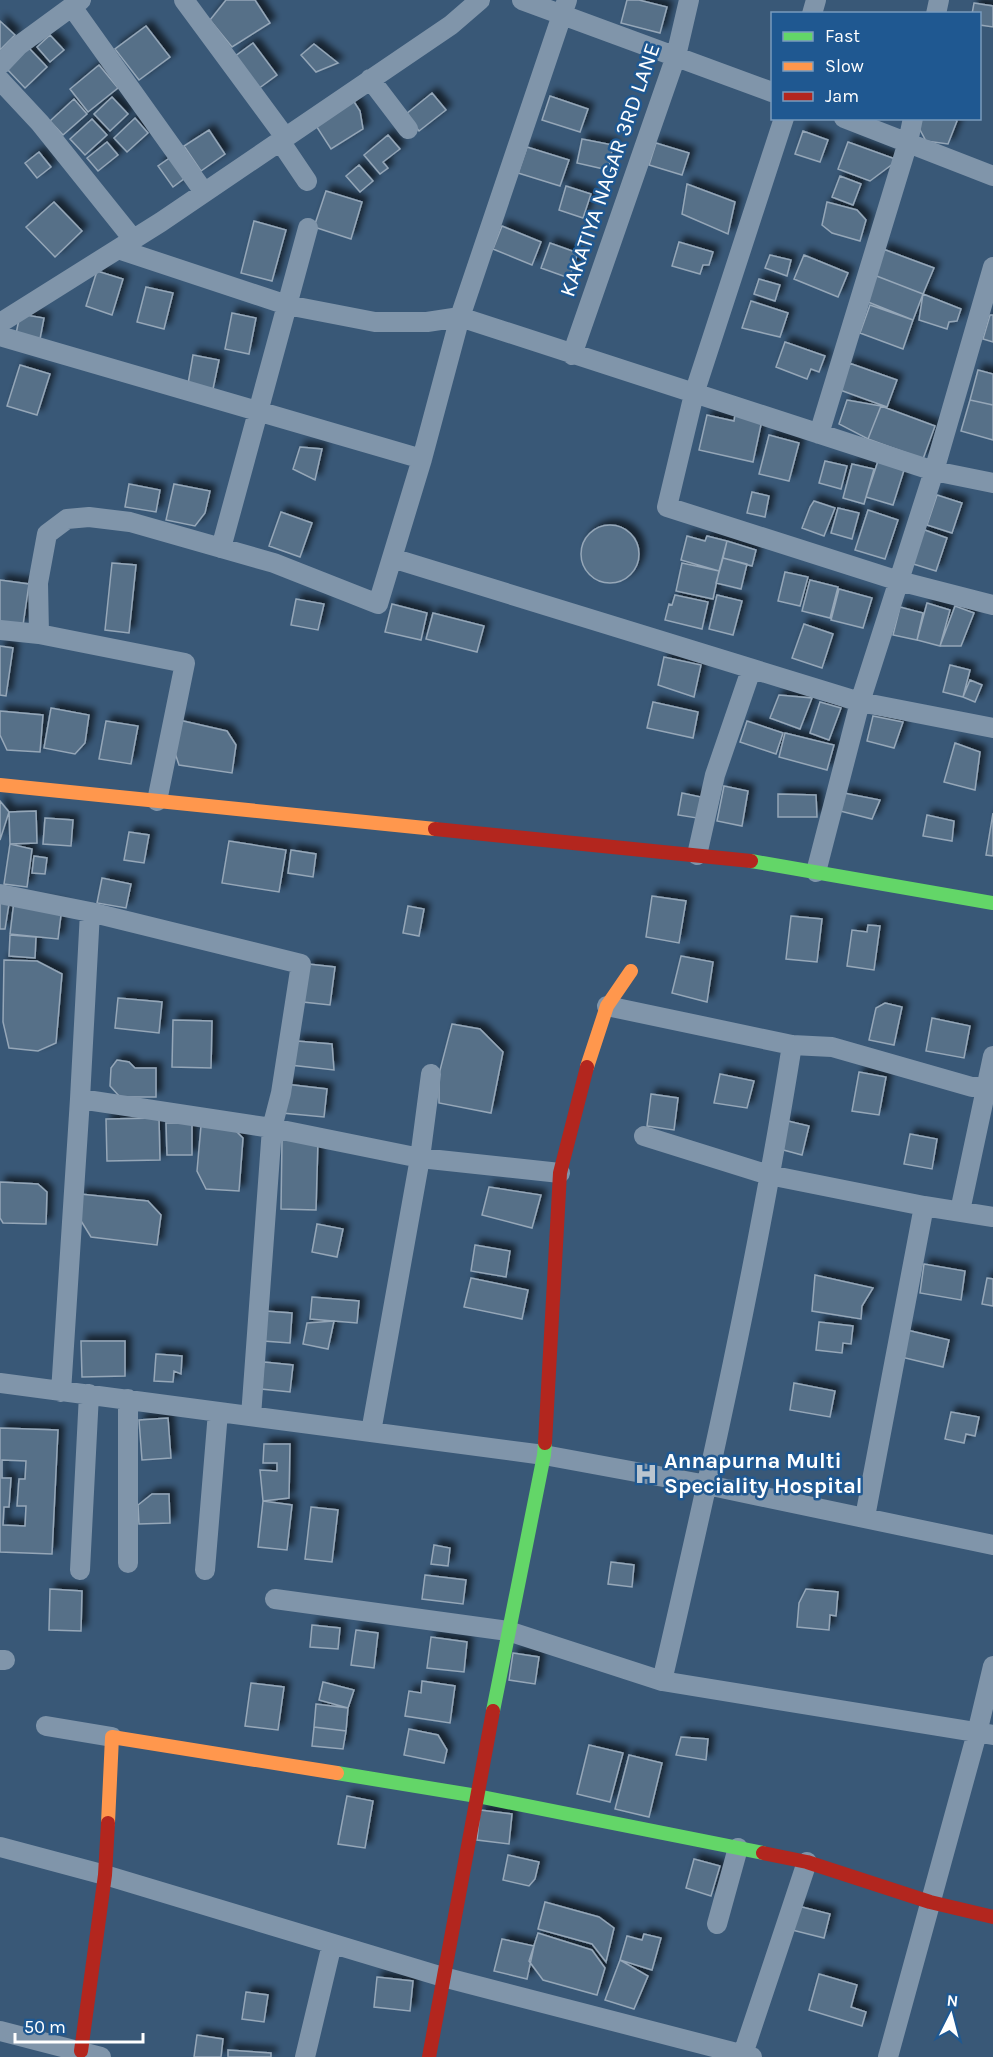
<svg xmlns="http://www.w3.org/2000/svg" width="993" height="2057" viewBox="0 0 993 2057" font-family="Karla,sans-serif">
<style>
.building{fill:#576f88;stroke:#95a7b8;stroke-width:1.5;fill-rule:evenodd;filter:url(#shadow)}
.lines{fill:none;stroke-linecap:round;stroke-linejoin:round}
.street{stroke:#8095aa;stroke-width:20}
.fast{stroke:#63d668;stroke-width:14}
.slow{stroke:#ff974d;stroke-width:14}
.jam{stroke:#b3261e;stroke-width:14}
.labels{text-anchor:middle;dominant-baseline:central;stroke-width:5;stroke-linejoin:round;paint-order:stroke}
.street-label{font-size:22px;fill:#fff;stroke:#1f5891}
.poi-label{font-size:22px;font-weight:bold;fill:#fff;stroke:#1f5891;text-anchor:start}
</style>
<defs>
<filter id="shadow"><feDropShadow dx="5.5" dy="-5.5" stdDeviation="3" flood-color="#0009"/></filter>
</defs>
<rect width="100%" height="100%" fill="#395877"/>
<!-- building -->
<path class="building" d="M226,0H255L270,23L232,47L210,20Z
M627,0H639L667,7L660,33L621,23Z
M974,3L993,6V27L980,25V14H972Z
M0,21L15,35L0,50Z
M146,26L170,57L139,80L115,49Z
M50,35L64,50L50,62L37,47Z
M253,43L277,75L258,89L234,57Z
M314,44L338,63L316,72L301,55Z
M28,47L47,67L25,88L6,68Z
M99,65L118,88L88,112L70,89Z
M432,93L446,110L419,131L406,114Z
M550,96L588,109L580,132L542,120Z
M112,97L128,114L110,131L94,114Z
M351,97L360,111L363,129L331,149L313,121Z
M74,99L87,114L63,135L50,121Z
M135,118L148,133L127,152L114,138Z
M922,118H954L957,121L948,144L926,141L919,128Z
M92,119L107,135L85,155L70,139Z
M209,130L225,154L201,171L184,146Z
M803,131L828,140L820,162L795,154Z
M388,135L400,149L383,162L388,168L380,174L364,155Z
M582,139L613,145L608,170L577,163Z
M107,142L118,155L98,171L87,158Z
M848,142L898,160L870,181L838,169Z
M656,143L689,153L682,175L649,165Z
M527,147L569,160L560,186L518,173Z
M39,152L51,167L37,178L25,163Z
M171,157L185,178L173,187L158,166Z
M359,165L373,181L360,192L346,176Z
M840,176L861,184L853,205L832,197Z
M687,184L735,202L728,234L682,214Z
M566,186L591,194L583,218L559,210Z
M326,191L362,202L351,239L314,227Z
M54,202L82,231L55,257L26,227Z
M827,202L857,210L866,220L860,241L832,233L822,225Z
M254,221L286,230L272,281L241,273Z
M502,226L541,242L532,265L493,249Z
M679,242L713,252L709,265H703L700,274L672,266Z
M550,243L578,253L569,278L541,268Z
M883,249L934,268L923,294L874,275Z
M770,255L791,260L787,276L765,268Z
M804,255L848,273L838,297L794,279Z
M97,271L123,279L112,315L86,306Z
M874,275L923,294L913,320L863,300Z
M759,279L780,285L775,301L754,294Z
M146,287L173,293L164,329L137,322Z
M923,294L961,309L957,321L949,322L947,329L919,320Z
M751,301L788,313L780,337L742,328Z
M870,305L913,320L903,349L860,333Z
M232,313L256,318L249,354L225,349Z
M20,314L44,318L40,339L16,334Z
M990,315H993V342L983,339Z
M785,342L825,356L819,372L811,369L807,379L776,367Z
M193,355L219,360L213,389L188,384Z
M849,363L897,380L887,407L840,390Z
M20,365L50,374L37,415L7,406Z
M978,370L993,374V405L970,400Z
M847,400L881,406L868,439L839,424Z
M970,400L993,405V440L961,431Z
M881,406L935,426L923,459L868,439Z
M707,415L734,421L735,415L762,420L753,462L699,450Z
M769,435L799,443L789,481L759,474Z
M300,447L322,449L315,480L293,469Z
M879,458L905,467L893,505L866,497Z
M825,461L847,466L841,489L819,483Z
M852,464L874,469L864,504L843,498Z
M129,484L160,490L156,512L125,507Z
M174,484L210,491L205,513L195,526L166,520Z
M752,492L769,496L765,517L747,513Z
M937,495L962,503L952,533L927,525Z
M814,501L835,508L824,536L802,528L810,507Z
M838,508L859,513L852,539L831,533Z
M868,510L898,520L885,559L855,550Z
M281,512L312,523L300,557L269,546Z
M581 554a29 29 0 1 1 58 0a29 29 0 1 1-58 0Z
M922,529L947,538L936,571L910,563Z
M687,536L705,541L707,536L727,541L719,571L681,560Z
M727,541L756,550L752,566L723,558Z
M723,558L747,564L741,589L716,583Z
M112,563L136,565L129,633L105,630Z
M682,563L719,571L713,599L676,591Z
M785,572L808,577L800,606L778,601Z
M0,580L29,584L23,625L0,622Z
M810,580L838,587L830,618L802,611Z
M839,589L872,598L863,628L831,620Z
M675,595L708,602L702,629L665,620L669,604L672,605Z
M717,595L742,601L733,635L709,629Z
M296,599L324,604L318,630L291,625Z
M927,603L950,610L940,646L917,640Z
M392,604L427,613L421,640L385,632Z
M955,606L974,613L961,646H940Z
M900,607L923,613L917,640L893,635Z
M433,613L484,626L477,652L426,639Z
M804,624L833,634L822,668L792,658Z
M0,646L13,648L6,696L0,695Z
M664,657L701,665L694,697L658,685Z
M950,665L970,670L963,697L943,692Z
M970,680L982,685L975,702L963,697Z
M779,695L812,698L800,729L770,718Z
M653,702L698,712L693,738L647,728Z
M820,702L841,708L829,740L810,733Z
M51,708L89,715L85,743L75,754L44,748Z
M0,711L43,715L40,752L7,750L0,735Z
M873,716L903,722L894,748L867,741Z
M179,720L227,731L236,745L232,773L179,765L173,747Z
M106,721L138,726L131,764L99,759Z
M747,721L783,733L776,754L740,742Z
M785,733L834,745L827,770L779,757Z
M955,743L980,752L975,790L944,782Z
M724,786L748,791L742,826L717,821Z
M682,793L701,797L697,818L678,815Z
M844,793L880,800L872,819L840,811Z
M778,794L816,795L817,817H778Z
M0,801L9,812L0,840Z
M36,811L37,843L10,844L9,812Z
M993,813V856L986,855Z
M927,815L954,821L952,841L923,836Z
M45,818L73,820L71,846L43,844Z
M129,832L149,835L144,863L124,860Z
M229,841L286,850L279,892L222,883Z
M10,844L32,849L27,887L4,884Z
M291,850L316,854L313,877L288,873Z
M34,856L47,858L45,874L32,873Z
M102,878L131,884L126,908L97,903Z
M652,896L686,901L679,943L646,937Z
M14,901L62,907L58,939L10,934Z
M0,903L9,904L5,929H0Z
M408,906L424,909L419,936L403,933Z
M791,916L822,919L817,962L786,959Z
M868,925L880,926L874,970L847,966L852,930L867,932Z
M10,935L36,937L35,958L9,956Z
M681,956L713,962L707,1002L672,993Z
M4,960L37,961L62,974L56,1043L38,1051L9,1048L3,1022Z
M308,964L335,967L330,1005L303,1002Z
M118,998L162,1002L159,1033L115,1028Z
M885,1003L902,1007L894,1045L869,1040L876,1008Z
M932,1018L970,1026L964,1058L926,1051Z
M173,1020L212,1021L211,1068L172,1067Z
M452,1024L480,1029L503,1052L491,1113L439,1103V1074Z
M297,1041L332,1044L334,1070L290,1065Z
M117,1060L129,1062L135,1068H156V1097H120L110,1086L111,1068Z
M859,1072L886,1077L879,1115L852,1111Z
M720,1074L754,1081L747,1108L714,1103Z
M285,1084L327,1089L324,1117L282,1113Z
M651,1094L678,1098L674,1130L647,1126Z
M159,1118L160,1160L107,1161L106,1119Z
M788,1121L809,1126L802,1155L776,1148Z
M166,1123H192V1155H167Z
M201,1126L234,1129L243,1138L239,1191L206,1189L197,1171Z
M910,1134L937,1139L932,1169L904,1164Z
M282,1140H318L316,1210L281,1209Z
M0,1182L38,1184L47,1192L46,1224L3,1223L0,1218Z
M489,1187L541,1195L532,1228L482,1215Z
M80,1194L148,1201L161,1215L157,1245L91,1237L78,1216Z
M317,1224L343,1229L337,1257L312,1252Z
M475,1245L510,1251L506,1277L471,1271Z
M924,1264L965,1271L961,1300L920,1293Z
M815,1275L873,1288L862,1306L861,1319L812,1311Z
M471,1278L528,1290L522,1319L464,1307Z
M987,1278L993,1279V1306L982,1304Z
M312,1297L359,1301L357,1323L310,1319Z
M265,1311L292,1313L290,1343L263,1341Z
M334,1321L328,1349L303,1344L307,1323Z
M819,1322L853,1326L851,1344L843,1343L842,1353L816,1350Z
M907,1330L949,1340L943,1367L901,1357Z
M81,1341H125V1376L82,1377Z
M156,1354L182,1356L181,1374L174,1371L173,1382L154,1381Z
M264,1362L293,1365L290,1392L261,1389Z
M794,1383L835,1391L830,1417L790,1410Z
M951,1412L979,1417L975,1436L966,1434L964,1443L945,1439Z
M168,1418L171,1458L142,1460L139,1420Z
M0,1428L58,1430L52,1554L0,1552ZM2,1460L26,1461L25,1479H19L17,1506H26L25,1526L3,1525L4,1507H9L11,1478H2Z
M264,1444H290L289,1498L263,1501L260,1470L277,1471V1463H263Z
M152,1494H169L170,1523L139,1524L138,1505Z
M263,1501L292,1505L287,1550L258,1547Z
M311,1507L338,1510L332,1562L305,1559Z
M434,1545L450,1548L448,1566L431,1564Z
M611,1562L634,1565L632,1587L608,1584Z
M425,1575L466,1580L463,1604L422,1599Z
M50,1589L82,1591L81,1631L49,1630Z
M806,1589L838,1592L836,1616L830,1615L829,1630L797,1627L799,1603Z
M312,1625L340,1628L338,1649L310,1647Z
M356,1630L378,1633L374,1668L351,1665Z
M431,1637L467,1642L464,1672L427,1668Z
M513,1653L539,1657L535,1684L509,1680Z
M422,1681L455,1686L450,1723L405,1716L409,1691L421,1693Z
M323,1682L354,1690L348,1708L319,1700Z
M251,1683L284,1687L278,1730L245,1726Z
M316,1704L348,1708L346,1731L314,1727Z
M314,1727L346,1731L343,1749L312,1746Z
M409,1729L438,1735L447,1750L444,1763L404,1755Z
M681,1737L708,1739L706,1760L676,1755Z
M589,1745L623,1753L610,1802L577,1794Z
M629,1755L662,1763L649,1817L615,1809Z
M347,1796L373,1801L365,1848L338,1844Z
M480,1810L512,1814L509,1844L477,1840Z
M508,1855L539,1862L535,1879L529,1886L503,1880Z
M694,1859L720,1866L711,1896L686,1888Z
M545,1902L599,1917L614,1928L606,1962L592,1944L538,1929Z
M798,1906L830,1914L824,1938L792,1930Z
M538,1933L592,1950L605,1968L597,1995L543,1980L529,1961Z
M644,1934L661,1938L652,1970L620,1960L627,1936L642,1940Z
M502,1939L534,1946L527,1979L494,1971Z
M620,1960L648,1976L634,2009L605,2000Z
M819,1974L857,1985L851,2007L866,2012L862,2026L809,2010Z
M377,1977L413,1981L410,2011L374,2007Z
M246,1992L268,1995L264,2022L242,2019Z
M197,2035L223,2039L221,2057H194Z
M228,2050L271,2053V2057H228Z"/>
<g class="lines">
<!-- street -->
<path class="street" d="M184,0L285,137
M522,0L772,92
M72,7L204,192
M812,14L816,0
M936,14L939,0
M0,65L18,46L81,0
M370,79L408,129
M0,80L40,123L133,239
M784,118L694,394L667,507L899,581L993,605
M844,118L993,176
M280,141L307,181
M118,249L287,305L375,322H427L460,317L934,471L993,483
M0,323L161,222L451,25L480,0
M0,336L422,459
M572,355L676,56L689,0
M819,434L908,142L913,118
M221,548L308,228
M392,558L860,702L993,728
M0,630L39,634L185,663L157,801
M39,634L38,583L47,534L67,519L89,517L130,522L274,563L378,604L422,459L460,317L567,0
M697,855L715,775L751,670
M816,872L860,702L934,471L993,267
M0,894L90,912L301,964L281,1093L272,1128L251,1416
M607,1006L792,1045L832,1047L972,1087H985
M80,1099L272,1128L420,1158L560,1173
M644,1136L769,1175L924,1206L993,1217
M960,1211L993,1056
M0,1383L544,1455L707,1485L993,1545
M61,1392L80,1099L90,912
M371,1432L420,1158L431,1074
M865,1517L924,1206
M128,1563V1399
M80,1570L89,1394
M205,1570L218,1412
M275,1599L508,1631L662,1681L993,1735
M0,1660H5
M662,1681C711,1470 758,1259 792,1045
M46,1726L112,1737
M0,1847L105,1875L443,1977L752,2057
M717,1924L738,1848
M0,2031L101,2057
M743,2054L807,1862
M305,2057L332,1944
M888,2057L977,1733L993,1666"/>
<!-- fast -->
<path class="fast" d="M751,861L993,903
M493,1711L544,1455L545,1443
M337,1773L477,1796L763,1853"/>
<!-- slow -->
<path class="slow" d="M0,785L435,829
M587,1067L607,1006L631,971
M108,1823L112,1737L337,1773"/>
<!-- jam -->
<path class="jam" d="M435,829L751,861
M545,1443L560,1173L587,1067
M763,1853L807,1862L930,1902L993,1917
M81,2051L105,1875L108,1823
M429,2057L493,1711"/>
</g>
<!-- icons -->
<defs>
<g id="hospital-bare" transform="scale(1.8)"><path d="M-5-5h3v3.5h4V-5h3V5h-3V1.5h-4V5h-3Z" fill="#bac5cf" stroke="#1f5891" stroke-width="2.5" paint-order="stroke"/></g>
</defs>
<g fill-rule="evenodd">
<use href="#hospital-bare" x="646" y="1474"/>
</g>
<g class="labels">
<!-- street labels -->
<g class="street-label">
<text transform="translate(610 170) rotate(-71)">KAKATIYA NAGAR 3RD LANE</text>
</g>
<!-- poi labels -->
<g class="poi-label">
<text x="664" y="1461">Annapurna Multi<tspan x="664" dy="25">Speciality Hospital</tspan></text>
</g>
</g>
<!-- legend -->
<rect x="771" y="12" width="210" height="108" fill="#1f5891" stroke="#799bbd" stroke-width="1.5"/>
<rect x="783" y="32" width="30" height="9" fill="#63d668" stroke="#799bbd" stroke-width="1.5"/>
<text x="825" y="42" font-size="18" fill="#ffffff">Fast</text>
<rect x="783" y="62" width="30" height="9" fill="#ff974d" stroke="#799bbd" stroke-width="1.5"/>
<text x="825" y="72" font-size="18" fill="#ffffff">Slow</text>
<rect x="783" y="92" width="30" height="9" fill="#b3261e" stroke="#799bbd" stroke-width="1.5"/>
<text x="825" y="102" font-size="18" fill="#ffffff">Jam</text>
<!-- north arrow -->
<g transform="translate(951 2015) rotate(6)" stroke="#1f5891" stroke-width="4.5" paint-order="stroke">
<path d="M0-4.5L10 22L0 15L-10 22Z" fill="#ffffff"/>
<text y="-9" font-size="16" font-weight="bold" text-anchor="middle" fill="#ffffff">N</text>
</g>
<!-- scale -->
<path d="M15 2033v9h128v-9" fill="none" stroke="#ffffff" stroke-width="3"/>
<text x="24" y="2033" font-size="18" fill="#ffffff" stroke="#1f5891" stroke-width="4.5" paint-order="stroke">50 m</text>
</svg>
